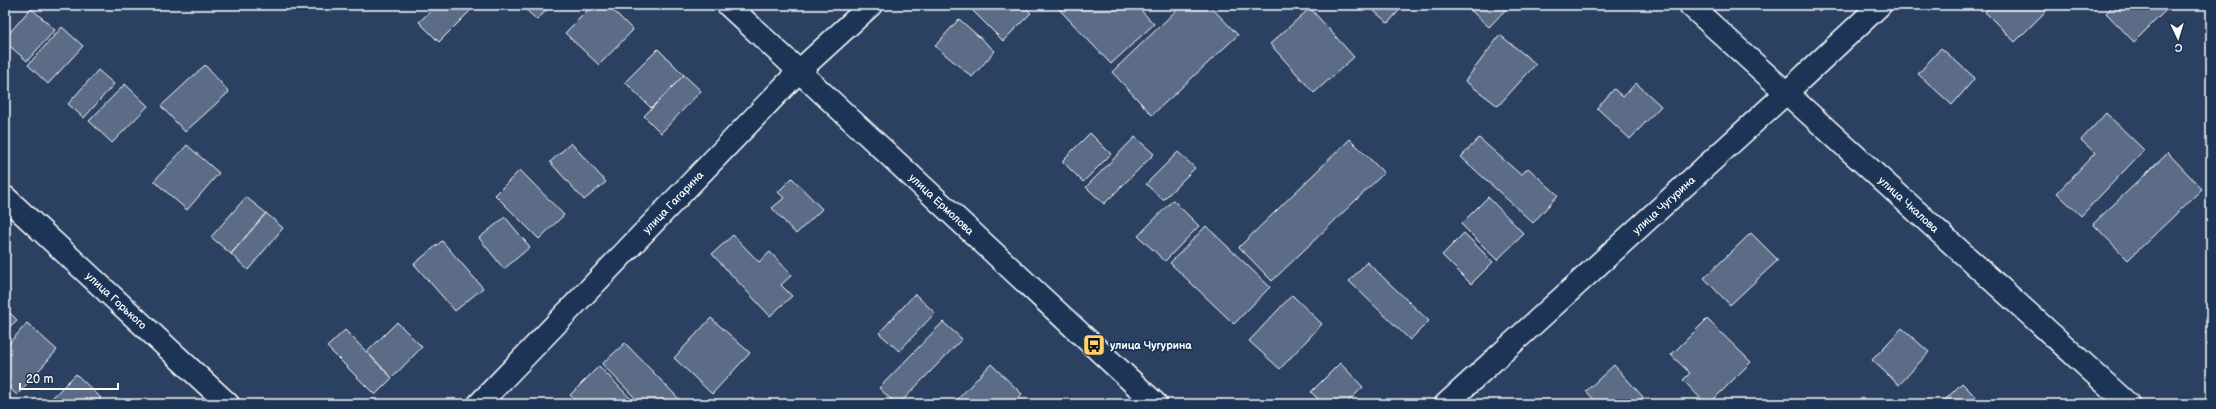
<svg xmlns="http://www.w3.org/2000/svg" width="2216" height="409" viewBox="0 0 2216 409" font-family="'Balsamiq Sans',sans-serif">
<style>
.building{fill:#5b6c86;stroke:#fff}
.lines{fill:none;stroke-linecap:round;stroke-linejoin:round}
.street-casing{stroke:#fff;stroke-width:25}
.secondary-casing{stroke:#fff;stroke-width:25}
.street{stroke:#1d3557;stroke-width:22}
.secondary{stroke:#1d3557;stroke-width:22}
.labels{text-anchor:middle;dominant-baseline:central;stroke-width:4;stroke-linejoin:round;paint-order:stroke}
.street-label{font-size:11px;fill:#fff;stroke:#1d3557}
.poi-label{font-size:11px;font-weight:bold;fill:#fff;stroke:#1d3557;text-anchor:start}
</style>
<rect width="100%" height="100%" fill="#2a4161"/>
<filter id="ink" filterUnits="userSpaceOnUse"><feTurbulence type="fractalNoise" baseFrequency=".025" numOctaves="2"/><feDisplacementMap in="SourceGraphic" scale="8" xChannelSelector="R" yChannelSelector="G"/><feConvolveMatrix kernelMatrix="1 2 1 2 8 2 1 2 1" color-interpolation-filters="sRGB"/></filter>
<g filter="url(#ink)">
<!-- building -->
<path class="building" d="M437,5H476L439,42L419,22Z
M521,5H551L537,20Z
M593,5H608L633,30L599,65L565,33Z
M977,5H1023L1031,13L1003,41L972,10Z
M1055,5H1136L1154,24L1111,64Z
M1182,5H1209L1238,35L1152,115L1112,72Z
M1367,5H1404L1388,23Z
M1465,5H1510L1489,27Z
M1992,5H2048L2050,7L2015,42L1985,12Z
M2114,5H2171L2134,42L2106,13Z
M31,8L55,30L27,61L5,42V38Z
M1310,8L1354,57L1314,93L1270,44Z
M959,19L995,51L972,77L935,46Z
M62,27L83,46L48,84L28,65Z
M1500,35L1536,64L1498,106L1465,81Z
M1941,48L1975,78L1952,105L1918,74Z
M658,49L684,75L651,108L625,82Z
M205,65L229,92L185,132L161,106Z
M98,70L114,84L84,118L68,104Z
M684,75L701,91L661,133L644,116Z
M1636,83L1661,106L1630,139L1597,108L1614,89L1623,97Z
M125,84L148,106L112,143L89,121Z
M2106,113L2144,150L2081,216L2057,193L2095,153L2081,140Z
M1090,133L1111,154L1083,182L1062,161Z
M1135,137L1154,154L1104,204L1086,187Z
M1479,138L1521,175L1528,168L1558,195L1533,223L1461,157Z
M1350,139L1384,173L1272,281L1239,247Z
M571,143L606,182L584,200L550,162Z
M187,145L219,173L187,210L154,181Z
M1178,152L1195,168L1163,200L1146,184Z
M2168,153L2202,189L2128,260L2093,224Z
M520,170L564,215L539,239L495,195Z
M792,178L822,209L796,234L772,208L784,198L778,192Z
M246,197L266,213L231,254L211,237Z
M1488,197L1524,234L1497,260L1461,224Z
M1173,200L1199,226L1165,261L1138,236Z
M266,213L283,228L248,270L231,254Z
M505,217L530,247L504,269L479,238Z
M1206,226L1270,287L1234,324L1170,263Z
M1464,233L1493,262L1471,284L1442,255Z
M1751,233L1778,260L1730,305L1704,278Z
M733,235L759,262L770,252L792,275L781,285L792,296L770,316L712,254Z
M442,241L483,288L455,311L414,264Z
M1367,262L1429,321L1410,340L1349,281Z
M915,294L935,313L899,351L879,333Z
M1292,295L1322,324L1280,369L1249,341Z
M5,308L17,320L5,331Z
M711,318L750,353L712,394L674,358Z
M1707,319L1751,362L1709,404H1706L1683,380L1690,373L1671,355Z
M397,322L422,347L392,378L367,352Z
M943,322L962,339L899,404H896L879,388Z
M27,323L57,350L17,395L5,384V348Z
M2211,327V338L2205,333Z
M1902,328L1929,352L1899,385L1872,360Z
M345,330L392,378L375,395L327,347Z
M625,343L684,404H641L602,364Z
M1340,363L1363,387L1346,404H1323L1311,392Z
M991,364L1022,394L1013,404H953Z
M1614,365L1643,397L1636,404H1598L1586,391Z
M599,366L632,400L628,404H579L570,395Z
M76,374L101,398L95,404H46Z
M1962,383L1983,404H1941Z"/>
<g class="lines">
<!-- street casing -->
<g class="street-casing">
<g id="street">
<path id="s1" d="M1690,5L2128,404"/>
<path d="M799,71L871,5"/>
<path id="s2" d="M5,197L228,404"/>
<path id="s3" d="M1446,404L1786,93L1880,5"/>
</g>
</g>
<!-- secondary casing -->
<g class="secondary-casing">
<g id="secondary">
<path id="s4" d="M728,5L1156,404"/>
<path id="s5" d="M479,404L799,71"/>
</g>
</g>
<!-- street -->
<use href="#street" class="street"/>
<!-- secondary -->
<use href="#secondary" class="secondary"/>
</g>
</g>
<!-- icons -->
<defs>
<g id="bus-square" transform="scale(1.15)"><rect x="-9" y="-9" width="18" height="18" rx="4" fill="#ffd166" stroke="#1d3557"/><path d="M-5-6H5V4H4V6H2V4H-2V6H-4V4H-5ZM-3.5-4V0h7V-4ZM-3.5 1.2v1.5H-2V1.2ZM2 1.2v1.5H3.5V1.2Z" fill="#111"/></g>
</defs>
<g fill-rule="evenodd">
<use href="#bus-square" x="1094" y="345"/>
</g>
<g class="labels">
<!-- street labels -->
<g class="street-label">
<text stroke="none"><textPath href="#s5" startOffset="280">улица Гагарина</textPath></text>
<text stroke="none"><textPath href="#s4" startOffset="292">улица Ермолова</textPath></text>
<text stroke="none"><textPath href="#s3" startOffset="295">улица Чугурина</textPath></text>
<text stroke="none"><textPath href="#s1" startOffset="296">улица Чкалова</textPath></text>
<text stroke="none"><textPath href="#s2" startOffset="152">улица Горького</textPath></text>
</g>
<!-- poi labels -->
<g class="poi-label">
<text x="1110" y="345">улица Чугурина</text>
</g>
</g>
<!-- margin -->
<rect width="2216" height="409" fill="none" stroke="#1d3557" stroke-width="20"/>
<rect x="10" y="10" width="2196" height="389" fill="none" stroke="#fff" stroke-width="1.5" filter="url(#ink)"/>
<!-- north arrow -->
<g transform="translate(2178 38) rotate(176)" stroke="#1d3557" stroke-width="3" paint-order="stroke">
<path d="M0-3L7 15L0 10L-7 15Z" fill="#ffffff"/>
<text y="-6" font-size="11" font-weight="bold" text-anchor="middle" fill="#ffffff">С</text>
</g>
<!-- scale -->
<path d="M20 383v6h98v-6" fill="none" stroke="#ffffff" stroke-width="2"/>
<text x="26" y="383" font-size="12" fill="#ffffff" stroke="#1d3557" stroke-width="3" paint-order="stroke">20 m</text>
</svg>
